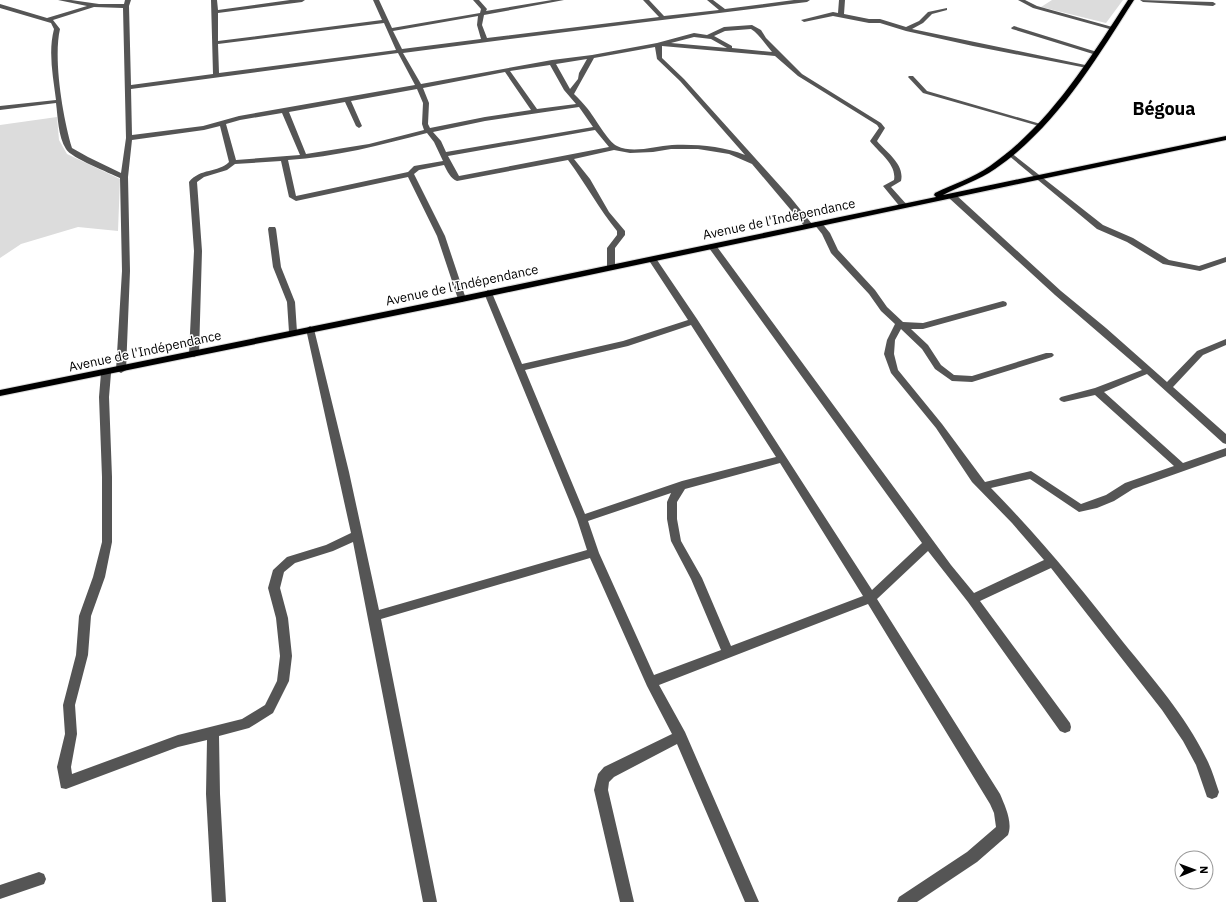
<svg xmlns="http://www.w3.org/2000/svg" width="1226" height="902" viewBox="0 0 1226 902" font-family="'IBM Plex Sans',sans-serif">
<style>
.green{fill:#dcdcdc}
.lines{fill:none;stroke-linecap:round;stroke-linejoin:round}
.major-casing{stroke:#dbdbdb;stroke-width:2}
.minor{fill:#555;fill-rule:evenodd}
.major{fill:#000;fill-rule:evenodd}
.labels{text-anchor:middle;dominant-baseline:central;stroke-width:3;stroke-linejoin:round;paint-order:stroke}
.street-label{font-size:13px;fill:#000;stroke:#fff}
.far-town-label{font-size:18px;font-weight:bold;fill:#000;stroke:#fff}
</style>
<rect width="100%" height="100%" fill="#fff"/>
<!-- green -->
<path class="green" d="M1052,0H1123L1106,23L1041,7Z
M57,117L59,140L67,154L120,179L118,231L78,227L21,244L0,258V125Z"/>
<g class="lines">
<!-- major casing -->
<g class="major-casing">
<path id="major" d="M1128,0H1134C1095,61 1056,127 995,169C979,180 960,186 943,195L1226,136V140L462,302L0,396V390L462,296L936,197L934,195L935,193C953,184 973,178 990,166C1050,124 1089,60 1128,0Z"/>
</g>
<!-- minor -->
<path class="minor" d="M58,0H71L99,4H124L125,0H131L129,6L131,85L213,74L211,0H217L218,10L290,0H305L302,2L218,13V41L382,20L373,0H379L392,28L480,13L481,9L473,0H479L487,9L486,11L552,0H564L484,15L482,25L487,38L659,17L643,0H649L664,16L719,10L707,0H713L725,9L794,0H810L807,2C672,19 537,35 403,53L421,84L552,60L592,55L657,43L694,33L707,35L724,27L752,25L761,30L766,38L802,74L881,123L885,128L877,141C886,152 905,164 901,181L891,187L908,206L904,208H901L883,186L894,180C897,164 878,152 870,141L879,128L877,125L798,76L775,56L662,46V58L684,79L791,198L812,224V228H806L752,164L729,154L698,149H671L653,152L630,153L614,150L574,159L590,179L609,212L625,231V235L615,248V267L611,269L607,267V248L617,235V231C599,209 586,184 568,160L457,181C451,179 447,171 444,165L419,170L414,174L445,236L466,299L462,302L458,299L437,236L408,177L296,201L289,197L281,161L235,164L227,170L204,177L197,182L202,251L199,354L194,357L189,354L194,251L189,182C200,168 218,173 229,162L220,126L204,130L132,140L128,177L130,271L126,370L121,373L116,370L122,271L120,178C110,173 71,158 66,149C58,136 58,118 56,103L0,110V106L56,100C53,76 48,52 54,29L51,23L0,8V4L47,18L87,6ZM94,7L123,8L126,138L121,173L88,157L72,148C63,118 53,59 60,29L53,20ZM478,16L477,25L481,39L402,49L393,31ZM384,23L396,50L219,73L218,44ZM751,29C759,34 765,44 772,52L732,48V46L714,36L725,31ZM694,37L711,39L727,48L671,43ZM655,47L657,59L680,81L745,155C723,146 696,144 672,145C655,146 633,154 617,146C608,142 594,116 587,108C583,103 579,99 574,94L594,58ZM398,53L415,85L239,116L203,126L132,135L131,89ZM587,59L579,73L578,79L570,89L556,64ZM550,65L564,90L576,104L537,109L510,71ZM505,72L531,110L485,117L430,128L428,124L429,103L423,88ZM417,89L423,103L422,124L424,130L369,144L306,154L289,112L345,102L356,126L359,128L362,126L351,101ZM579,107L593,127L446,152L441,141L433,132L485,121ZM282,113L300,155L236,160L226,124L240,120ZM595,130L609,147L459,176L448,156ZM427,133L434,142L443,161L414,166L408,172L296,196L288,160C335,157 381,145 427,133Z
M839,0H845L844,14L869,19H880L906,27L919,21L928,12L947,8V10L932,14L923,23L912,29L1090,66L1087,68L973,46L906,31L880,23H869L833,16L804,22L801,20L833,12L838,13Z
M1018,0H1025L1037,6L1116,28L1113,30L1033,8Z
M1140,0L1213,2L1216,4L1213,6L1143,2Z
M1014,26L1097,52L1098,53L1093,54L1012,29L1011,28Z
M909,76H913L927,91L1044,125L1039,126L923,93L908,77Z
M1010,152L1103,225L1133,238L1169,260L1199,266L1226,257V262L1200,271L1163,264L1127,242L1097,229L1008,155L1006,154Z
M949,194H955L1061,291L1106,328L1167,382L1197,351L1226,339V345L1203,355L1173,387L1226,434V444L1223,443L1147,374L1104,392L1183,463L1226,448V456L1133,489L1114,501L1097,508L1079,512L1030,479L991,488C1039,537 1082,589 1123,642C1153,679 1185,715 1206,758C1212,769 1215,781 1219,792L1217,797L1212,799L1207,797L1196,765L1183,741L1162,710L1051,568L980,601L1070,723L1071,727L1070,731L1065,733L1060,731L968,602L928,551L877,599L1000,794C1005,806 1013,822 1008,835L977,862L917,902H897L899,897L967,852L996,827L994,813L990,804L868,604L659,685L685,732L759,902H745L677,744L614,777L609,782L608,790L634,902H620L594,790L598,774L604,767L672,734L647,686L590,558L381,619L437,902H423L353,542L333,551L295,563L284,572L280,588L288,618L292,656L289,681L273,713L249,728L219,736L220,794L226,902H212L206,794L207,740L178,747L66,789L61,788L57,767L65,734L63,705L76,655L79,616L93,577L102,542V477L99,397L101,373L106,370L111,373L109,397L112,477V542L105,577L91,616L88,655L75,705L77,734L71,767L72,774L178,735L242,719L265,705L277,681L280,656L276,618L268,588L273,570L287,557L326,545L351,533L306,329L310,326L314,329L349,472L379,610L587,550L577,519L484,293L488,290L492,293L522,364L623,341L688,320L648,259L652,257H655L697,319L872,590L922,543L709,248L708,246L712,244H715L951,565L974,593L1044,560L1012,523L972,482L936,428L891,373L884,354L887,340L895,324L881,311L869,294L831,253L822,234L814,224L815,222H821L830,233L838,250L875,290L887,307L903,322L923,323L1003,301L1006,302L1007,304L1006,306L923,329H911L928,345L941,365L954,375L972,376L1046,353H1052L1054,355L1052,357L972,382L952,381L935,369L922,349L901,329L895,340L894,354L898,370L942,424L985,482L1031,471L1081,504L1106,495L1125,483L1174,466L1095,395L1064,402L1061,401L1059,399L1061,397L1095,388L1142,370L1055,295L949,198ZM691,325L776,457L682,481L585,514L525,370L628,346ZM780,463L863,596L731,646L702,578L681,541L677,519V502L685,489ZM671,493L667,502V519L671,541L691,579L721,650L654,675L599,553L588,521Z
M269,227H275L276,229L281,267L295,302L297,332L293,335L289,332L287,302L273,267L268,229Z
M39,872L44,874L46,879L44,884L0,899V885Z"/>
<!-- major -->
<use href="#major" class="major"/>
</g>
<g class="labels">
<!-- street labels -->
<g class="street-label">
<text transform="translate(779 219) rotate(-12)">Avenue de l'Indépendance</text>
<text transform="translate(462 285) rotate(-12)">Avenue de l'Indépendance</text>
<text transform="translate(145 351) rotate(-12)">Avenue de l'Indépendance</text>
</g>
<!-- far-town labels -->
<g class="far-town-label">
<text x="1164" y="108">Bégoua</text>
</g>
</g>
<!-- north arrow -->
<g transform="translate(1194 870) rotate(89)"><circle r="19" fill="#ffffff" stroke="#999999"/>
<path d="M0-3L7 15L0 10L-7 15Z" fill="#000000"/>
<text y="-6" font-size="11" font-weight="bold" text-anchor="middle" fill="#000000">N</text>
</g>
</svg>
